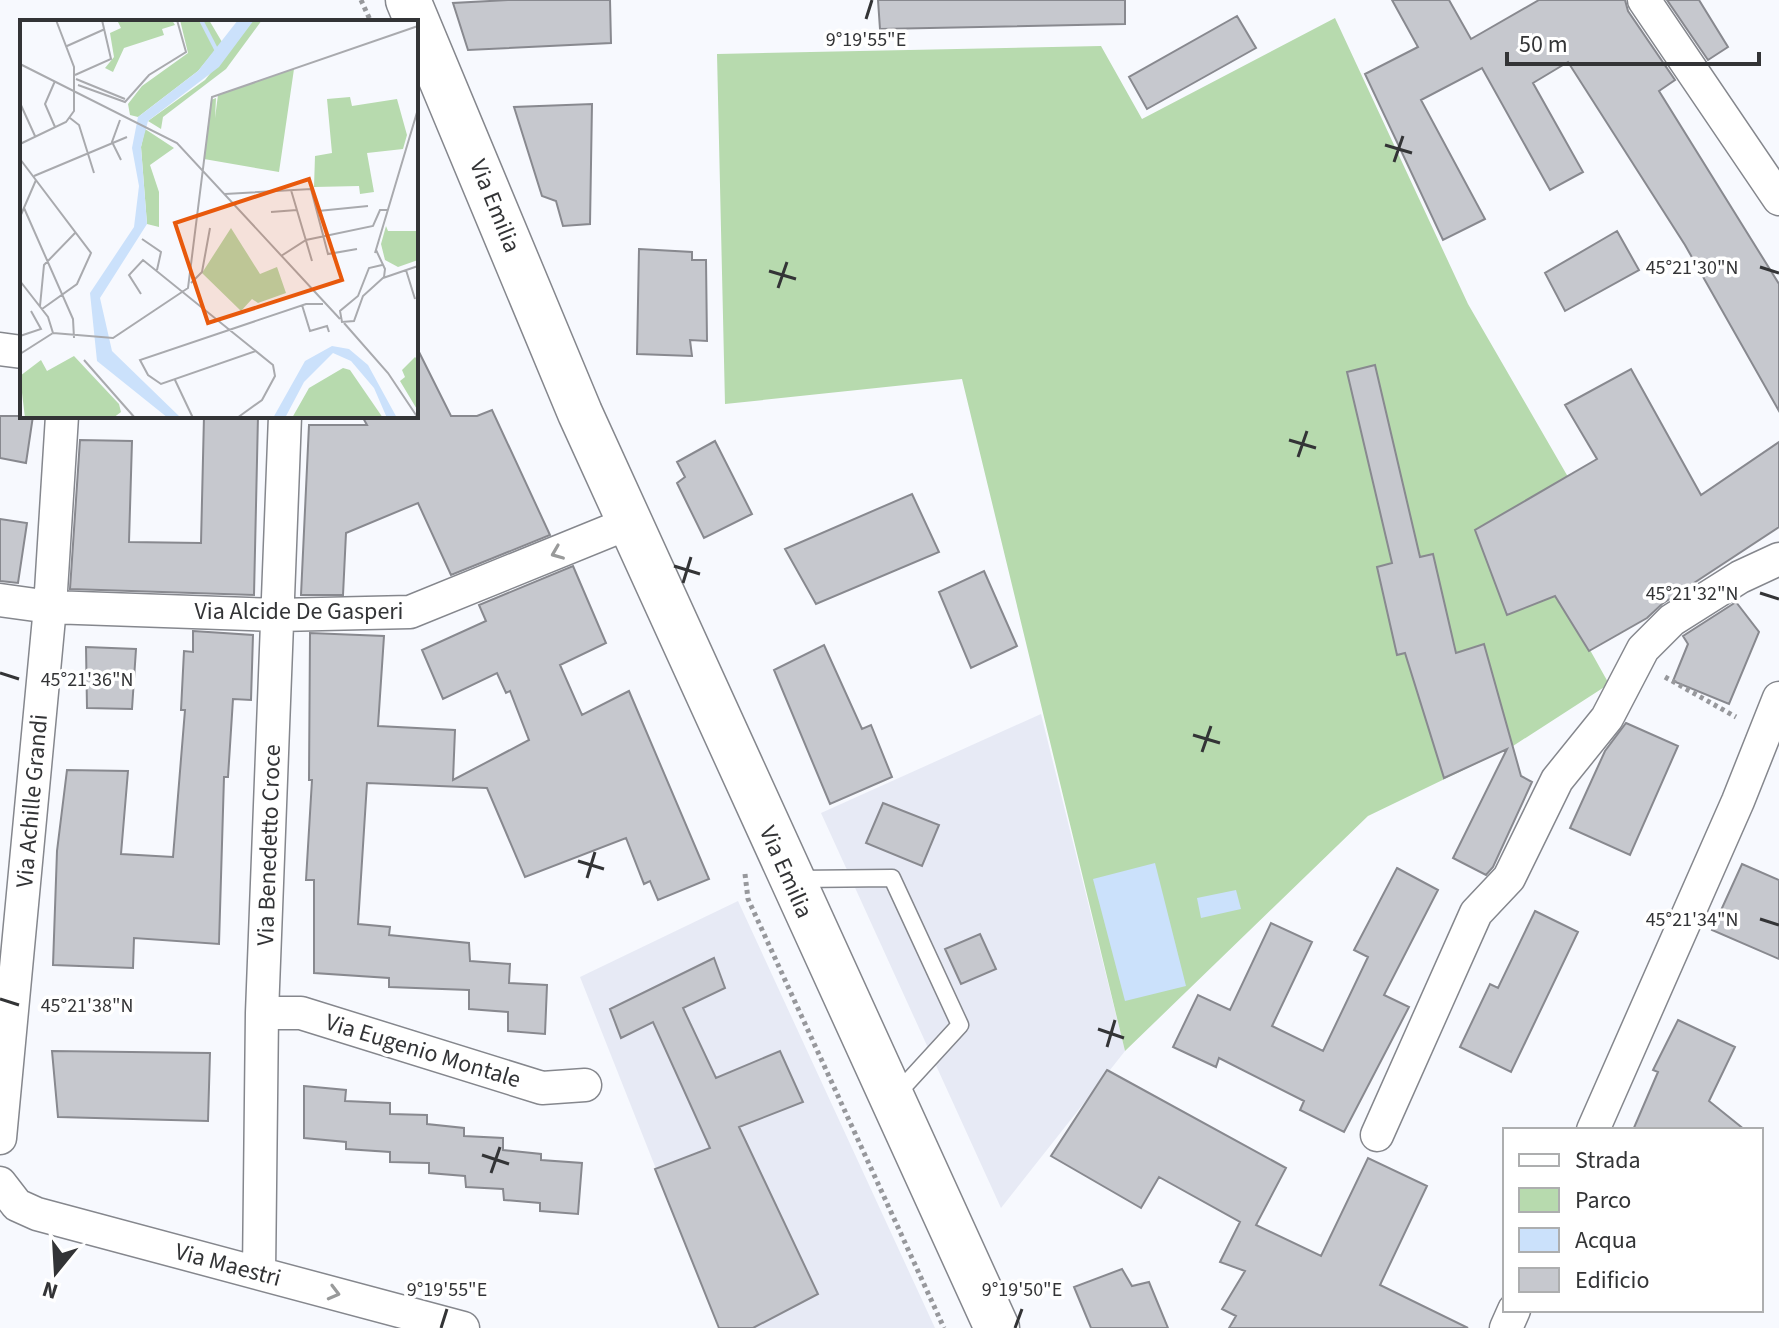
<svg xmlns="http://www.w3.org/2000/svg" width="1779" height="1328" viewBox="0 0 1779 1328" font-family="'Source Sans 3',sans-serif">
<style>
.built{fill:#e7eaf5}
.green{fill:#b7daae}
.water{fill:#cbe1fb}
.building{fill:#c6c8ce;stroke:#88898f;stroke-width:2}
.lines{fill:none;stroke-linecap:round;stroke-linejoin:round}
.lane-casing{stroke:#85878d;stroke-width:19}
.street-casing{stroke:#85878d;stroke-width:35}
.secondary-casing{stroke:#85878d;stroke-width:47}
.path{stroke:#97989c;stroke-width:5;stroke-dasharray:4 4;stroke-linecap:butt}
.lane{stroke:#fff;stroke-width:16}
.street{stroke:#fff;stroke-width:32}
.secondary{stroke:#fff;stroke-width:44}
.oneway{stroke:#999a9a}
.ticks{fill:none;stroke:#333436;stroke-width:3}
.labels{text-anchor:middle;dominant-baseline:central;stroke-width:7;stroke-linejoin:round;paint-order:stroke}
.street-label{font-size:24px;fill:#333436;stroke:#fff}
.inset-river{fill:none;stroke:#cbe1fb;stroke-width:4}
.inset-road{fill:none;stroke:#a9aaae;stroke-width:2}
.view{fill:#e8590c;fill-opacity:0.15;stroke:#e8590c;stroke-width:4}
.inset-edge{fill:none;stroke:#333436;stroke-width:4}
.ticks-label{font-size:20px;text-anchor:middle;fill:#333436;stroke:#fff;stroke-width:7;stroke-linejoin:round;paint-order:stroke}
</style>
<rect width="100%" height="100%" fill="#f7f9fe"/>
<!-- built -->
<path class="built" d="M1041,714L1125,1051L1001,1208L821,813Z
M738,901L935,1328H719L580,977Z"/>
<!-- green -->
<path class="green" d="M1335,18L1468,304L1649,617L1590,650L1609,684L1513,746L1368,816L1125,1051L962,379L725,404L717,54L1101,46L1142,119Z"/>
<!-- water -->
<path class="water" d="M1155,863L1186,986L1125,1001L1093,879Z
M1236,890L1241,909L1201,918L1197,898Z"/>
<!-- building -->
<path class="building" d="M508,0H610L611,43L468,50L453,3Z
M878,0H1125V24L880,29Z
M1392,0H1449L1471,39L1539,0H1625L1628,11L1675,80L1659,91L1779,284V411L1685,245L1568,62L1533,83L1583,172L1550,190L1482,68L1421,100L1485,219L1443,240L1365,74L1418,47Z
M1667,0H1699L1728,47L1708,60Z
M1237,16L1256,48L1147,109L1129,77Z
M592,104L590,224L563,226L556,201L542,196L514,107Z
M1617,231L1639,270L1565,311L1545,273Z
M639,249L692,252V260H706L707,341L690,340L692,356L637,354Z
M416,346L451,416H477L492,410L550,535L451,575L418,503L346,533L343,595H301L309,425H367L362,416H416Z
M1375,365L1420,557L1433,554L1456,653L1484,644L1521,776L1532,782L1493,867L1486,875L1453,858L1507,749L1444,778L1405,653L1397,655L1377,567L1392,563L1347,372Z
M1631,369L1701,495L1779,442V527L1662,604L1647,618L1589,651L1555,596L1507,615L1475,530L1597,459L1565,405Z
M0,416H33L26,463L0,458Z
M204,416H258L254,595L70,589L80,440L132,441L129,542L201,543Z
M715,441L752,514L704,538L677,483L685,477L677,462Z
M912,494L939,552L816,604L785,549Z
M0,519L27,523L18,583L0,581Z
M573,566L606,643L560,665L582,715L629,691L709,879L658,900L650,881L644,884L626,838L525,877L487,788L367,783L358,924L390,927L389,935L469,943L470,961L510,964L509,983L547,985L545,1034L508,1031V1012L469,1009V990L389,987V978L314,973V880H306L312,780H309L310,633L384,636L378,726L455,730L453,780L529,740L510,691L506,693L497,673L443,699L422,650L486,621L479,605Z
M984,571L1017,646L971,668L939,592Z
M1736,602L1759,632L1729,704L1673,681L1688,644L1683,636Z
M193,631L253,635L251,700L233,699L228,777H224L219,944L134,938L133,968L53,965L57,851L67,770L128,771L121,854L173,857L185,710H181L184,651L193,652Z
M824,645L862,729L871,725L892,777L830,804L774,670Z
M86,647L136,649L132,709L87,708Z
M1626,723L1678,746L1630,855L1570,828L1605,751Z
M883,803L939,825L922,866L866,843Z
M1742,864L1779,880V959L1712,930Z
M1397,868L1438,890L1384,995L1409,1007L1344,1132L1300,1110L1304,1101L1219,1058L1216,1067L1173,1047L1198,995L1230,1010L1271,923L1312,942L1272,1026L1323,1051L1368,957L1354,950Z
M1535,911L1578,932L1511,1072L1460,1047L1490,984L1498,988Z
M980,934L996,969L961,984L945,949Z
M714,958L725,988L683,1008L716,1078L780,1051L803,1102L739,1127L818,1294L753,1328H719L655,1169L710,1148L653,1022L621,1038L610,1009Z
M1678,1020L1735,1047L1709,1101L1745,1130H1633L1658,1072L1653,1070Z
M52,1051L210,1053L208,1121L58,1117Z
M1107,1070L1286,1168L1256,1225L1321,1256L1368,1158L1427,1186L1380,1285L1468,1328H1229L1236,1316L1222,1309L1245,1271L1220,1262L1240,1222L1159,1177L1141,1208L1051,1156Z
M304,1086L346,1090L345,1101L390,1103V1114L427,1115V1124L464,1128V1136L503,1138V1150L541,1154V1160L582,1163L578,1214L540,1211V1203L504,1200L503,1189L466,1187L465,1176L429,1173V1163L390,1162V1152L346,1149V1142L304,1138Z
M1122,1269L1132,1286L1149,1282L1168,1328H1091L1074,1287Z"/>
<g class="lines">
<!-- lane casing -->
<g class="lane-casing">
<path id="lane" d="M798,879L892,878L960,1025L894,1097"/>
</g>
<!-- street casing -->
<g class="street-casing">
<path id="street" d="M1644,0L1779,199
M0,349L22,352
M0,600L50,607L278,615L410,612L629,523
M262,1013H301L542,1088L585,1085
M1593,1130L1738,801L1779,698
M1377,1135L1476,913L1509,878L1557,780L1607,718L1643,649L1672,620L1740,577L1779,559
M0,1138L50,607L62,416
M0,1183L17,1205L37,1214L463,1328
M259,1273L262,1013L285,416
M1506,1328L1514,1310"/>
</g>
<!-- secondary casing -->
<g class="secondary-casing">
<path id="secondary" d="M408,0L580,413L997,1328"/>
</g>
<!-- path -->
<path class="path" d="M361,0L371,22
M1665,677L1736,717
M745,874L748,899L944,1328"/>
<!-- lane -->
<use href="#lane" class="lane"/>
<!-- street -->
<use href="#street" class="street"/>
<!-- secondary -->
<use href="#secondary" class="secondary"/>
</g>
<!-- one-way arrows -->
<defs><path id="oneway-chevron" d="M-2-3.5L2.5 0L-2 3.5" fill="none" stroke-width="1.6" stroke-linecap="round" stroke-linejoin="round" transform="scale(2)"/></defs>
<g class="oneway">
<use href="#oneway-chevron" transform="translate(557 553) rotate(158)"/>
<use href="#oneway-chevron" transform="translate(334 1293) rotate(15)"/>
</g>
<!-- ticks -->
<path class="ticks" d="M866,19L872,0M1385,145L1412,153M1394,162L1403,136M1760,267L1779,273M769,271L796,279M778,288L787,262M1289,440L1316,448M1298,457L1307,431M674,566L700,574M683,583L691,557M1760,593L1779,599M0,673L19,679M1193,735L1220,743M1202,752L1211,726M578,861L604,869M587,878L595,852M1760,919L1779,925M0,999L19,1005M1098,1029L1124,1038M1107,1047L1115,1020M482,1155L509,1164M491,1173L500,1147M441,1328L447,1309M1015,1328L1022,1309"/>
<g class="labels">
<!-- street labels -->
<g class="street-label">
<text transform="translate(495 206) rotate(68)">Via Emilia</text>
<text x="299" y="611">Via Alcide De Gasperi</text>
<text transform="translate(32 801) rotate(-85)">Via Achille Grandi</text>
<text transform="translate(269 845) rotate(-88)">Via Benedetto Croce</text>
<text transform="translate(786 872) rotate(66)">Via Emilia</text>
<text transform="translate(423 1051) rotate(17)">Via Eugenio Montale</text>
<text transform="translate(228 1265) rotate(15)">Via Maestri</text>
</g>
</g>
<!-- overview -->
<g transform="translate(20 20)">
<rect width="398" height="398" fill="#f7f9fe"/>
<path d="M152,0L155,5L142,9L144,15L104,28L93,52L85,48L94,37L90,13L101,8L98,2ZM160,0H189L202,22L178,51L118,97L110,95L108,84L122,66L168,33ZM233,0H242L206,49L143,97L141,109L128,101L185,60ZM274,49L259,152L184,139L191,80L196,78L195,98L198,75ZM330,77L332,86L377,79L387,115L383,129L347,133L354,172L340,174L339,166L294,167L295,136L312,133L307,79ZM125,109L154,128L130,145L139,172V207L127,204L121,127ZM366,206L368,211H398V240L378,247L365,240L361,224ZM211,208L240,254L257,247L266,273L238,283L232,279L221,291L182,253ZM54,336L99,384L101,392L93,398H5L0,356L21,340L27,351ZM395,337L398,340V391L380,361L385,357L382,350ZM323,348L330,350L363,398H272L289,368Z" fill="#b7daae"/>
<path d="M218,0H234L199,47L128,101L121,127L127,204L80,278L92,331L161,398H148L77,341L70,273L114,207L119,166L112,128L118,97L178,51ZM312,326L329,329L348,345L377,398H367L354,368L331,341L313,333L284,362L265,398H253L285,341Z" fill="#cbe1fb"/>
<path class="inset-river" d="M181,0L198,33"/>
<path class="inset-road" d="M47,26L85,9M0,44L157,123L320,299M55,55L91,39L82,0M56,59L105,79M58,65L105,82L129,55L166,32L157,0M0,83L15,116M50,98L59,105L74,153M100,100L92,122L101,140M35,107L25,84L35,61M0,124L46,102L54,91V47L36,0M0,139L71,233L57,264L22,289M14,156L107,117M271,170L292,241M205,174L291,169L308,234L337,229M4,188L53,299L54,318M298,191L348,186M251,192L277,190M0,197L16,160M122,219L141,232L137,250M356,230L365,249L364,257L343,276L334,301L322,302L320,291L338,276L349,248L362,245M355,233L398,89M261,236L286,220L353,206L360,190H367M386,250L395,279M363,258L398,246M0,261L28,297L33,313M171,263L182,252L190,208M121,274L109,255L123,240L253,345L255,356L242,380L217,398M282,285L290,311L307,306L309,312M20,286L24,245L56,212M324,303L368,353L398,398M33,313L93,318L168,268L192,77L398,6M0,316L21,309L11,291M236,331L141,364L128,355L120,340L286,284H303M0,334L33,313M64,340L115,398M155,360L173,398"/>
<path class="view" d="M289,159L322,260L188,303L155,203Z"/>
<rect width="398" height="398" class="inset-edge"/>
</g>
<g class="ticks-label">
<text x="866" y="46">9°19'55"E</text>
<text x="1692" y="274">45°21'30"N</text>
<text x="1692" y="600">45°21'32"N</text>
<text x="87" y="686">45°21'36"N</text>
<text x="1692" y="926">45°21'34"N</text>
<text x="87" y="1012">45°21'38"N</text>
<text x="447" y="1296">9°19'55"E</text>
<text x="1022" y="1296">9°19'50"E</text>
</g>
<!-- legend -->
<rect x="1503" y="1128" width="260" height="184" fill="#ffffff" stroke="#adaeaf" stroke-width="2"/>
<rect x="1519" y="1154" width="40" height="12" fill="#ffffff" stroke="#adaeaf" stroke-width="2"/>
<text x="1575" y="1168" font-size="24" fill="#333436">Strada</text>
<rect x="1519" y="1188" width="40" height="24" fill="#b7daae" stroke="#adaeaf" stroke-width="2"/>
<text x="1575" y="1208" font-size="24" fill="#333436">Parco</text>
<rect x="1519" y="1228" width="40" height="24" fill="#cbe1fb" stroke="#adaeaf" stroke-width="2"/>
<text x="1575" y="1248" font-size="24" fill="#333436">Acqua</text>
<rect x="1519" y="1268" width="40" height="24" fill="#c6c8ce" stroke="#adaeaf" stroke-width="2"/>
<text x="1575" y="1288" font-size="24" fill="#333436">Edificio</text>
<!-- north arrow -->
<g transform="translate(56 1272) rotate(198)" stroke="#ffffff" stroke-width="6" paint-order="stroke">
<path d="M0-6L14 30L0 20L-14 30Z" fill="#333436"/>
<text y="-12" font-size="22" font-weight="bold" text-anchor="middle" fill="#333436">N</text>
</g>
<!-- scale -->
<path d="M1507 52v12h252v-12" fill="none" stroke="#333436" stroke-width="4"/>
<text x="1519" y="52" font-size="24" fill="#333436" stroke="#ffffff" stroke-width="6" paint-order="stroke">50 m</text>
</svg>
